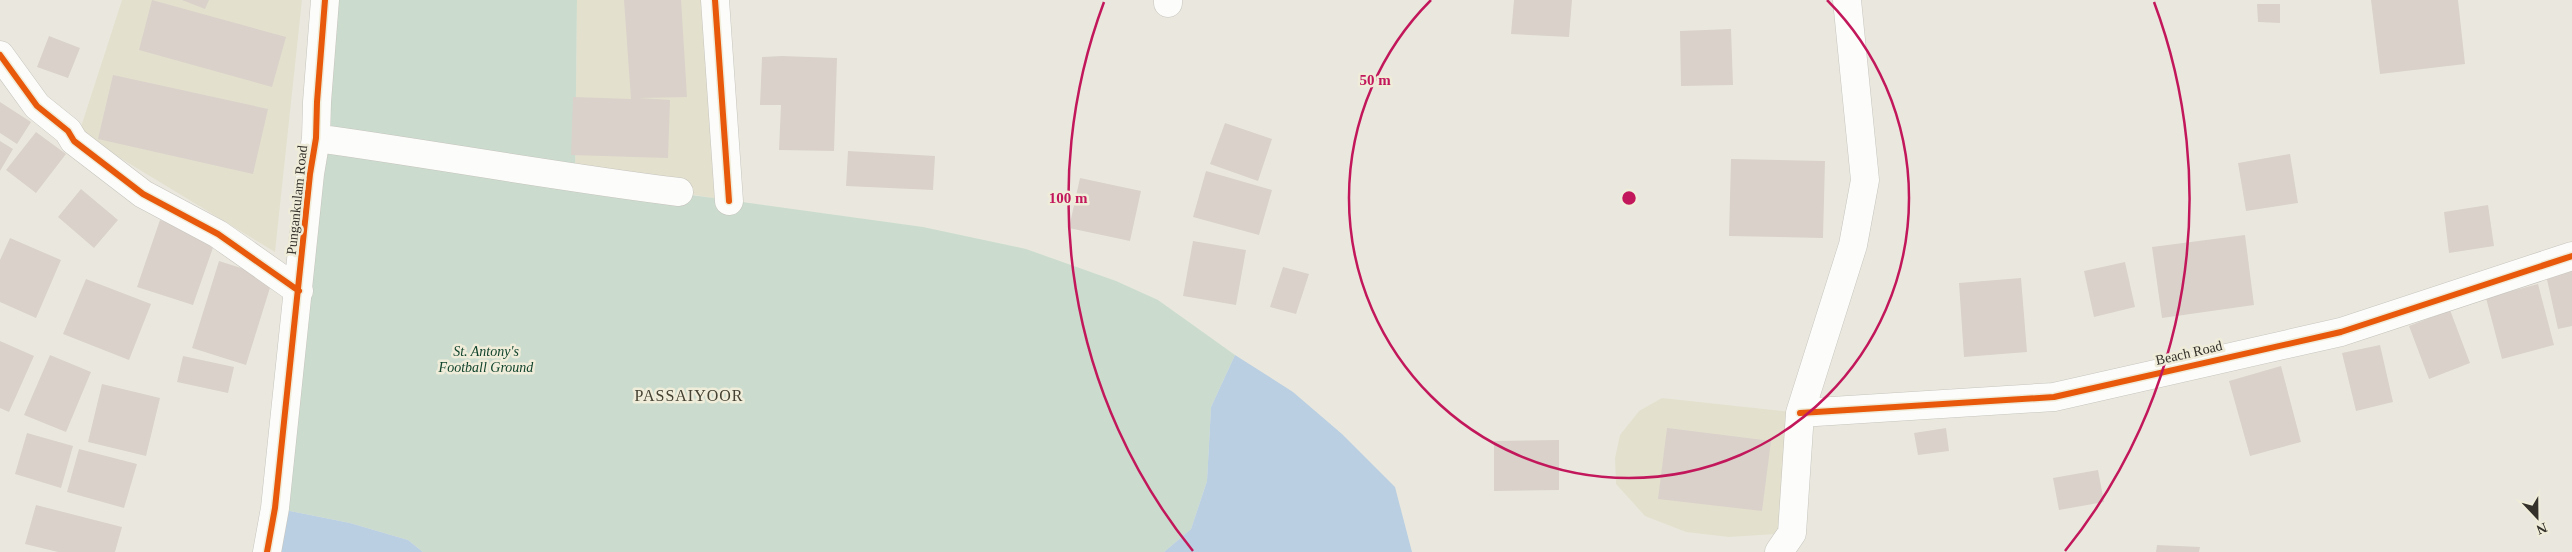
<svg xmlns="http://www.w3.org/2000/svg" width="2572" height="552" viewBox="0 0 2572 552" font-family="Georgia,serif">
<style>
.built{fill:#e3e0ce}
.green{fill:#cbdcce}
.water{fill:#bacfe1}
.building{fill:#d9d1ca}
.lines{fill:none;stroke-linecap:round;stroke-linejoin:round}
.minor-casing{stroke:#c6c4bd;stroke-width:29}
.minor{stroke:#fcfcfa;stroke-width:28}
.cycleway-casing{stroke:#efecd9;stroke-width:9}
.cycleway{stroke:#e8590c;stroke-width:6}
.ring{fill:none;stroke:#c2185b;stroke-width:2.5}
.labels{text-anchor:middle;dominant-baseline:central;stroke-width:5;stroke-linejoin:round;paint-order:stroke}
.street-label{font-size:14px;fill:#33312a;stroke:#efecd9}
.park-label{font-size:14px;font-style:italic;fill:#11442d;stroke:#efecd9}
.quarter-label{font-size:16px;letter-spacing:1px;fill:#444132;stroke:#efecd9}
.centre{fill:#c2185b;stroke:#efecd9;stroke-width:2.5}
.ring-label{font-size:15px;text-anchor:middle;font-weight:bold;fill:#c2185b;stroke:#efecd9;stroke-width:5;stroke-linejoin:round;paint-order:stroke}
</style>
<rect width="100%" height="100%" fill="#eae8de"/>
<!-- built -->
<path class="built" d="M122,0H302L275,252L79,133Z
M577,0H715L729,201L679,192L575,179Z
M1662,398L1800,413L1792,533L1729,537L1686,532L1645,516L1616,484L1615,458L1620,435L1639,411Z"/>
<!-- green -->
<path class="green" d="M325,0H577L575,179L923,227L1026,249L1116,281L1158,300L1235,355L1211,407L1207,481L1191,529L1164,552H423L408,540L350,523L275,508Z"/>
<!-- water -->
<path class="water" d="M1235,355L1293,392L1342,434L1395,487L1412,552H1164L1191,529L1207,481L1211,407Z
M275,508L350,523L408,540L423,552H267Z"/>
<!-- building -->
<path class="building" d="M152,0L286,37L272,87L139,50Z
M182,0H209L205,9Z
M624,0H681L687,97L638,98L670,100L668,158L571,155L573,97L631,99Z
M1514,0H1572L1569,37L1511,34Z
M2371,0H2458L2465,64L2380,74Z
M2257,4H2280V23L2258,22Z
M1731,29L1733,85L1681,86L1680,31Z
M49,36L80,48L68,78L37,67Z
M782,56L837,58L834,151L779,150L781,105H760L762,57Z
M113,75L268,109L253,174L98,139Z
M0,102L31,122L17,144L0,133Z
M1225,123L1272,139L1258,181L1210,164Z
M36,132L66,154L36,193L6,170Z
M0,141L13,149L0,171Z
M848,151L935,156L933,190L846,186Z
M2290,154L2298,203L2246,211L2238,163Z
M1731,159L1825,161L1823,238L1729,236Z
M1206,171L1272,190L1259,235L1193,217Z
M1080,178L1141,191L1130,241L1069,228Z
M81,189L118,220L94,248L58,217Z
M2488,205L2494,246L2449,253L2444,212Z
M160,220L216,239L193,305L137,287Z
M2245,235L2254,305L2162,318L2152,247Z
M10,238L61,260L36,318L0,302V260Z
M1193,241L1246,250L1236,305L1183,296Z
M219,261L273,278L246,365L192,348Z
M2125,262L2135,307L2094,317L2084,271Z
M1283,267L1309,274L1296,314L1270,307Z
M2572,269V326L2558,329L2546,275Z
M2021,278L2027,352L1964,357L1959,283Z
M86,279L151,304L129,360L63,334Z
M2538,284L2554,345L2502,359L2486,298Z
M2450,310L2470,363L2429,379L2409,326Z
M0,341L34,356L9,412L0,408Z
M2380,345L2393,402L2356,411L2342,353Z
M50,355L91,372L66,432L24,415Z
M183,356L234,367L228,393L177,382Z
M2281,366L2301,442L2250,456L2229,381Z
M102,384L160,398L146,456L88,442Z
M1667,428L1771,441L1762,511L1658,499Z
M1946,428L1949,451L1918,455L1914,433Z
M27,433L73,446L61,488L15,474Z
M1559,440V490L1494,491V441Z
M79,449L137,464L124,508L67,492Z
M2098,470L2104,502L2059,510L2053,478Z
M36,505L122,527L115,552H58L25,544Z
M2157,545L2200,547L2199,552H2156Z"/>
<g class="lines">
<!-- minor casing -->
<g class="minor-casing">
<path id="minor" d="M715,0L729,201
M1168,0V3
M0,55L37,106L68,131L74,141L143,194L218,234L299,291
M316,138C438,155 558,177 679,192
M1800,413L2054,397L2341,332L2572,256
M267,552L275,508L310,174L316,138L317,102L325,0
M1779,552L1792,533L1800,413L1853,245L1865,180L1847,0"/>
</g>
<!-- minor -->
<use href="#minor" class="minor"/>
<!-- cycleway casing -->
<g class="cycleway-casing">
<path id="cycleway" d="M715,0L729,201
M0,55L37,106L68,131L74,141L143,194L218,234L299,291
M1800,413L2054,397L2341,332L2572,256
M267,552L275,508L310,174L316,138L317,102L325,0"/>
</g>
<!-- cycleway -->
<use href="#cycleway" class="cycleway"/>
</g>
<!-- distance rings -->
<g class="ring">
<path d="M1827 0A280 280 0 1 1 1431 0"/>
<path d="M1193 551A561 561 0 0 1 1104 2M2154 2A561 561 0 0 1 2065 551"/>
</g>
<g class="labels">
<!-- street labels -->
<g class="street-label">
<text transform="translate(297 200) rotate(-84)">Pungankulam Road</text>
<text transform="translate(2189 353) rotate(-13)">Beach Road</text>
</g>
<!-- park labels -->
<g class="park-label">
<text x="486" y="351">St. Antony's<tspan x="486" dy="16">Football Ground</tspan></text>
</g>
<!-- quarter labels -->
<g class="quarter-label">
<text x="689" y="395">PASSAIYOOR</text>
</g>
</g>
<circle cx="1629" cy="198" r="8" class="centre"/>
<g class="ring-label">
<text x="1375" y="85">50 m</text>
<text x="1068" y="203">100 m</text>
</g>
<!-- north arrow -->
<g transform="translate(2537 517) rotate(158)" stroke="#efecd9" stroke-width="4" paint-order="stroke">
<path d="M0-4L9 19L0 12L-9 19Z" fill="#33312a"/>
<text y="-8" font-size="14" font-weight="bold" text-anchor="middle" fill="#33312a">N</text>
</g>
</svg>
